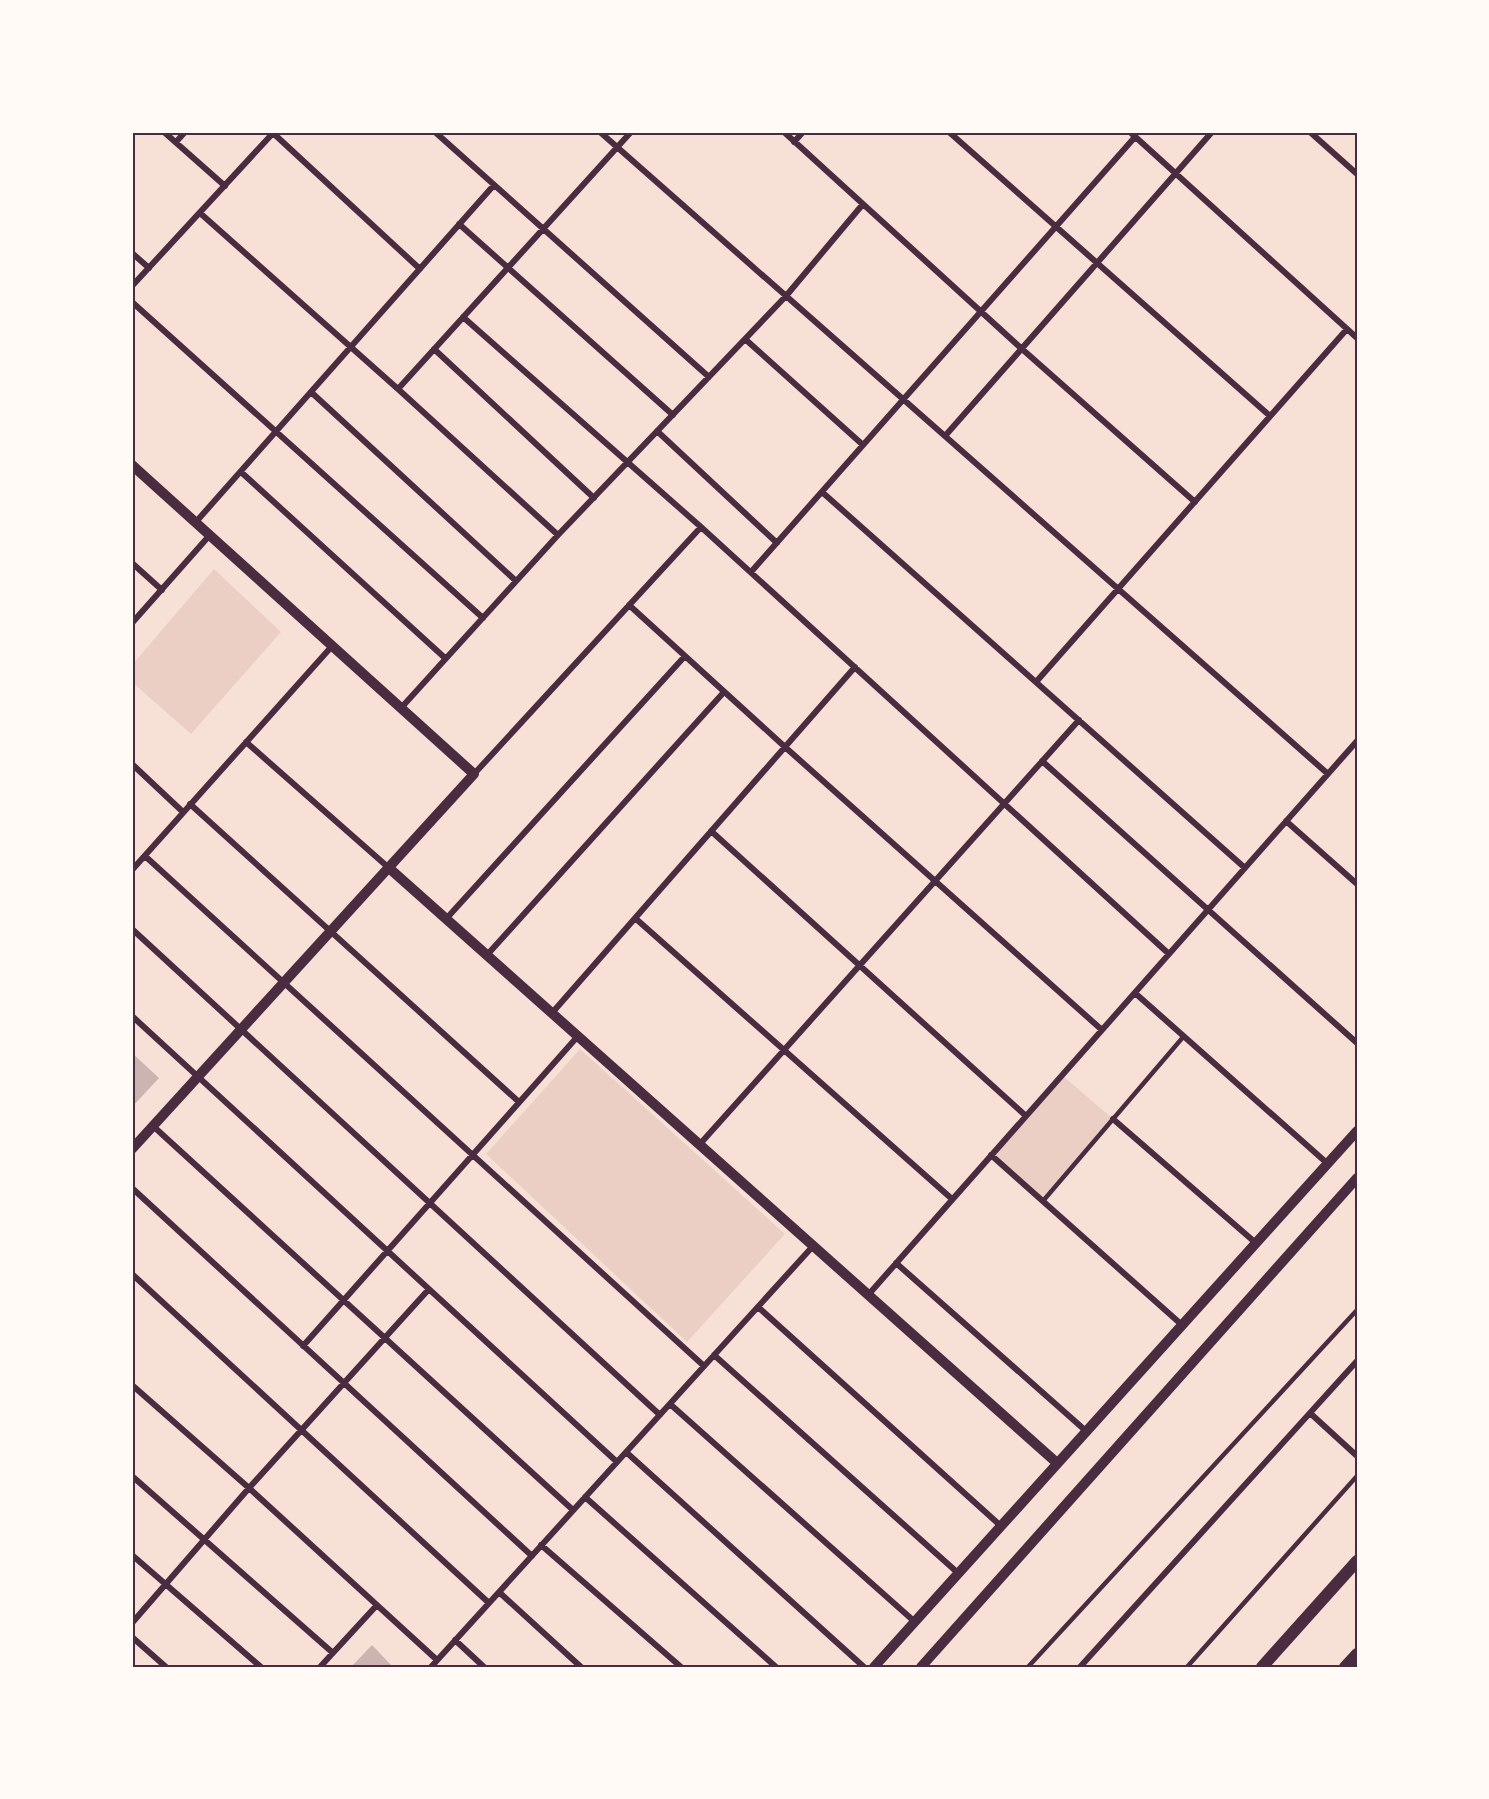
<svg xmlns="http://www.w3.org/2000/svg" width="1489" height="1799" viewBox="0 0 1489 1799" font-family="Helvetica,sans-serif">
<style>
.green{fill:#ebcfc5}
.building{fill:#ccb4b1}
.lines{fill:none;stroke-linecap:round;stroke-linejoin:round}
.service{stroke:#4a2c40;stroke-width:4.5}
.minor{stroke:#4a2c40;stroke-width:6}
.tertiary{stroke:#4a2c40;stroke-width:10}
.secondary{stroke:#4a2c40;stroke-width:12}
.neatline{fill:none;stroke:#4a2c40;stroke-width:2}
</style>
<rect width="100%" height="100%" fill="#f7e1d7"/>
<!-- green -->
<path class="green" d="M214,569L281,632L191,734L132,682V665Z
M580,1049L785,1234L687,1342L486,1154Z
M1062,1075L1113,1119L1043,1201L991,1155Z"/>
<!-- building -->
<path class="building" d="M132,1053L159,1078L132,1107Z
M372,1645L393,1667H351Z"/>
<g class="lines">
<!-- service -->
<path class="service" d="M1043,1201L1184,1036
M1028,1667L1357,1310
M1187,1667L1357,1476"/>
<!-- minor -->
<path class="minor" d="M164,132L225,186
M435,132L709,377
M600,132L1328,774
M784,132L1022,349L1195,502
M949,132L1270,416
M1130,132L1357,338
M1310,132L1357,174
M273,133L420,269
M176,142L185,132
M794,142L803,132
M200,213L398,389L558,535
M459,224L673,415
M132,253L149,268
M132,286L274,132
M132,302L483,618
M463,317L701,527L1169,954
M745,339L863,445
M434,349L594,498
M398,389L631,132
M311,392L516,581
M657,431L777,543
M945,436L1212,132
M241,472L445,658
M822,492L1245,868
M195,523L494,185
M132,563L162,590
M751,572L1135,137
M629,605L785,747L1102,1030
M132,623L209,536
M1036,682L1347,329
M401,708L558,535L786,296L863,204
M246,742L389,868
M1042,761L1357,1043
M132,764L183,812
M474,774L701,527
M190,804L519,1102
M1286,821L1357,884
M711,831L1026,1116
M145,856L704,1366
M132,870L333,645
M635,918L952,1199
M446,919L685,656
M132,929L660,1415
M487,955L724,692
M1135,993L1328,1164
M552,1013L855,667
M132,1016L617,1462
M1113,1119L1257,1244
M153,1126L573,1510
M700,1144L1079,720
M991,1155L1182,1325
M132,1188L532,1556
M896,1263L1086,1431
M132,1274L489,1603
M869,1294L1357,741
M758,1307L1002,1527
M303,1346L578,1036
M714,1355L958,1573
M132,1385L249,1488L437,1660
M670,1404L915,1622
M1310,1413L1357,1456
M626,1452L864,1667
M132,1476L333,1653
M585,1497L776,1667
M541,1545L681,1667
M132,1555L261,1667
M499,1592L581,1667
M132,1623L249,1488L429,1289
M132,1637L166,1667
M455,1640L484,1667
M320,1667L377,1605
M431,1667L814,1245
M1080,1667L1357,1361"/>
<!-- tertiary -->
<path class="tertiary" d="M132,465L474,774L132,1149
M389,868L1057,1463
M874,1667L1357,1131
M921,1667L1357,1178"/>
<!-- secondary -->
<path class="secondary" d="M1262,1667L1357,1561
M1345,1667L1357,1654"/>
</g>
<!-- border -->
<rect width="1489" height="1799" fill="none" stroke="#fffaf5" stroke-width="267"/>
<rect x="134" y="134" width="1222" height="1532" class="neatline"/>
</svg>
